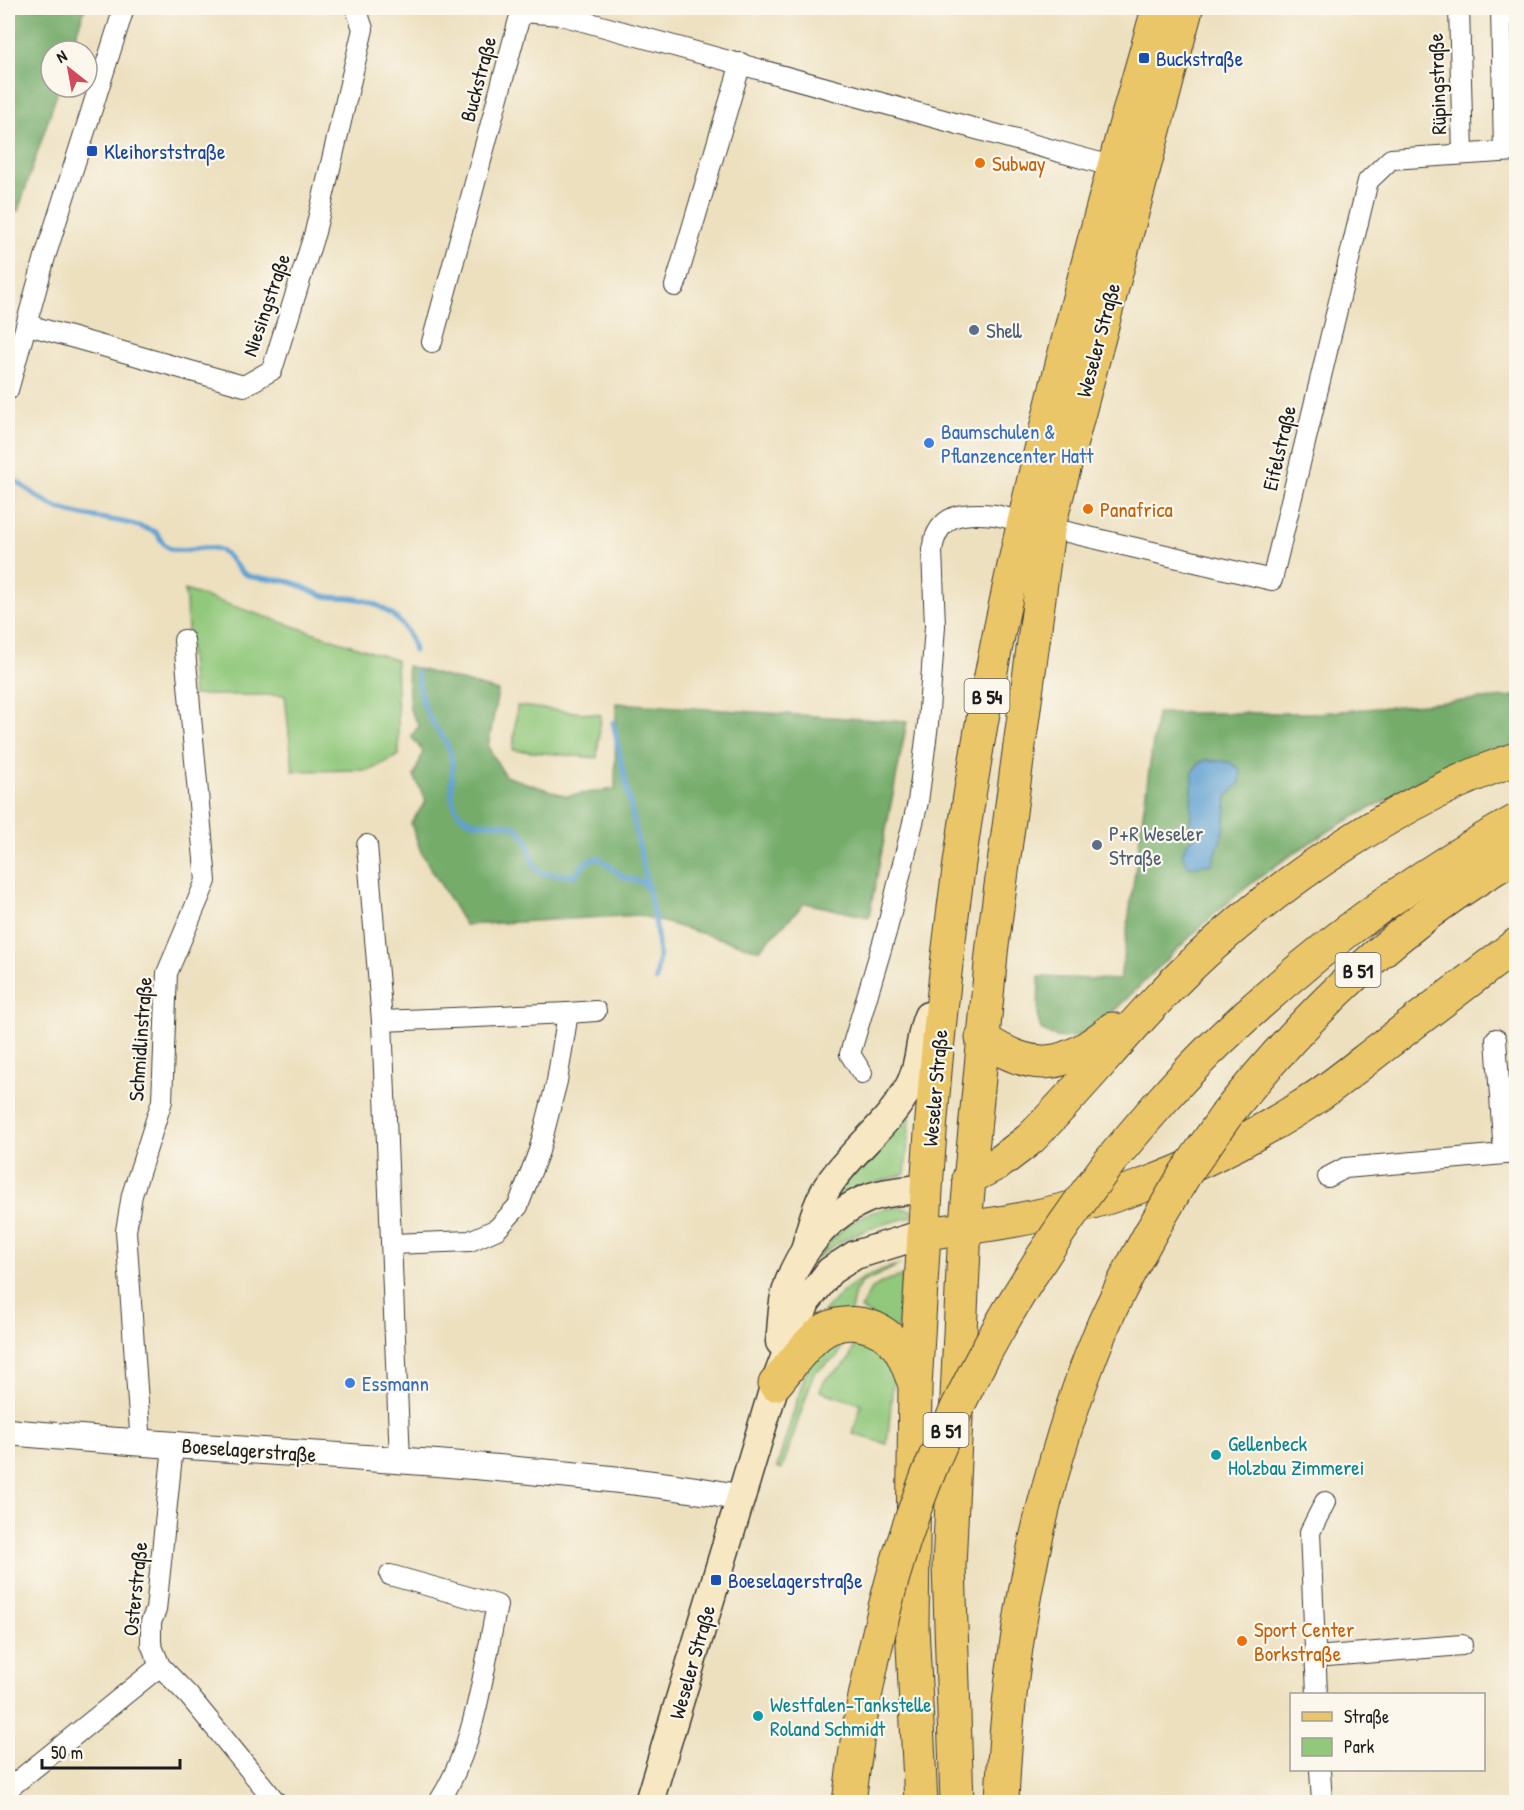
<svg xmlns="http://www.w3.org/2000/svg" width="1524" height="1810" viewBox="0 0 1524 1810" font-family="'Patrick Hand',sans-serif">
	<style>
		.green { fill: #91c87b; stroke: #56724c; stroke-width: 1.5 }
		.forest { fill: #74ac6b; stroke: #486444; stroke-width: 1.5 }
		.water { fill: #5ea0d2; stroke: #3d5e77; stroke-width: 1.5 }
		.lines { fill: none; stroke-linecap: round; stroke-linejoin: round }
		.stream { stroke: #5ea0d2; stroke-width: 5 }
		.minor-casing { stroke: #3b3934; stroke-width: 22 }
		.tertiary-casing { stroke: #3b3934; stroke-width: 28 }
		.secondary-casing { stroke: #3b3934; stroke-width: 31 }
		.primary-casing { stroke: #3b3934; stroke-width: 34 }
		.trunk-casing { stroke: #3b3934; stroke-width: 35 }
		.minor { stroke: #fff; stroke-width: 20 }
		.tertiary { stroke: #fff; stroke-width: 26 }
		.secondary { stroke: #f7e8c3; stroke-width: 28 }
		.primary { stroke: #ebc669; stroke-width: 32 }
		.trunk { stroke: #ebc669; stroke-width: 33 }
		.trunk-bridge-casing { stroke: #3b3934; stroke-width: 35; stroke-linecap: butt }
		.trunk-bridge { stroke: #ebc669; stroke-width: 33 }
		.transit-dot { fill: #1a4fb4; stroke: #fbf7ec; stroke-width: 2 }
		.food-dot { fill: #e8710a; stroke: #fbf7ec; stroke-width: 2 }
		.service-dot { fill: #5c6f8a; stroke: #fbf7ec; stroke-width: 2 }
		.shop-dot { fill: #3f7fe0; stroke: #fbf7ec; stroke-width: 2 }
		.culture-dot { fill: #0f9aa8; stroke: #fbf7ec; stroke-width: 2 }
		.labels { text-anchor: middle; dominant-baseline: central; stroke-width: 4.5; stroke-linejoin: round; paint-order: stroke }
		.shield { fill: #fbf7ec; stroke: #5f5e5a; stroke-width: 1.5 }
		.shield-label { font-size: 20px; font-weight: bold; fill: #1c1c1c }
		.transit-label { font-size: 21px; fill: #164399; stroke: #fbf7ec; text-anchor: start }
		.street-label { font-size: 21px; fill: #1c1c1c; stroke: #fbf7ec }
		.food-label { font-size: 21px; fill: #c56008; stroke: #fbf7ec; text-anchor: start }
		.service-label { font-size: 21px; fill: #4e5e75; stroke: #fbf7ec; text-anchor: start }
		.shop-label { font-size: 21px; fill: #366cbe; stroke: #fbf7ec; text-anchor: start }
		.culture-label { font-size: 21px; fill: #0d838f; stroke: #fbf7ec; text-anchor: start }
	</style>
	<rect width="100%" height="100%" fill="#fbf7ec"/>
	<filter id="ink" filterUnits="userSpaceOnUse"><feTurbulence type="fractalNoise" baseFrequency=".0167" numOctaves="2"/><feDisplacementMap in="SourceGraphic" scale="12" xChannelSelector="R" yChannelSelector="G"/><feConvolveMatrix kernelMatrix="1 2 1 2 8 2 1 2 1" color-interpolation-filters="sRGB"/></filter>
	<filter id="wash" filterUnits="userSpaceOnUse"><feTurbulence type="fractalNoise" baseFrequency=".008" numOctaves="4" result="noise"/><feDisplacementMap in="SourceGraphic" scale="24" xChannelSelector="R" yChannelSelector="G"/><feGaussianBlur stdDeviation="1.35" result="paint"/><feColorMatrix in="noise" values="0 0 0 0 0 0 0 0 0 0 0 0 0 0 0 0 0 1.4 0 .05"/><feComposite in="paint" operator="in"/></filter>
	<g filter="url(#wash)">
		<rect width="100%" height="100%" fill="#ede0bf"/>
		<!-- green -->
		<g class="green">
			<polygon points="185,590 396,660 399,755 370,770 293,771 285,695 193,695"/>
			<polygon points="517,706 601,715 597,758 513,750"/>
			<polygon points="912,1100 905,1174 872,1184 839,1200 829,1201"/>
			<path d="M896,1207L912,1210V1217C877,1225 844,1235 816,1259C839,1230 857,1211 896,1207Z"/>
			<path d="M901,1264L861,1283L855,1292L850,1315L823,1313C845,1285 867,1273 901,1264Z"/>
			<path d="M902,1276L898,1333L861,1309C869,1287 879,1281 902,1276Z"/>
			<polygon points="847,1334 838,1356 814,1373 782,1469 777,1467 807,1368 814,1353"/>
			<path d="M857,1335L882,1347L894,1374L887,1444L853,1434L861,1404L820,1391C828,1370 833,1377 846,1363C853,1355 854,1345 857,1335Z"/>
		</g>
		<!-- forest -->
		<g class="forest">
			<polygon points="8,8 85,8 70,51 51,51 51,87 59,87 18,211 8,208"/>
			<polygon points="407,666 498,691 488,747 505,776 566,796 615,789 616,703 907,722 869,917 805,903 759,950 639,915 465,925 421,852 411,823 426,801 414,776 423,752 411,736 419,726 410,710"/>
			<path d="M1516,696V745C1418,783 1336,818 1251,884C1194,928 1147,982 1094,1029C1076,1037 1057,1044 1041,1029L1038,1019L1039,977L1120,980L1157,713H1319Z"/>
		</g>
		<!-- water -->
		<polygon class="water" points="1206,760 1229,762 1241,770 1240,783 1227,797 1224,831 1212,864 1189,867 1182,856 1186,844 1194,837 1190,827 1193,771 1199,763"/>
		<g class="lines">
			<!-- stream -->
			<g class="stream">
				<path d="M8,475C26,488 46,505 67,511C97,520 128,519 157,533C170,562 191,546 213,548C230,550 234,571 249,576C262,580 277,578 290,582C302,585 313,593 325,596C333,598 343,597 352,598C381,601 409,622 414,651"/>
				<path d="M417,672C419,689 422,705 431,720C439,734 450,743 452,760C454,777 447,799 459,813C475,832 502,816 519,830C533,841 527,859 540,873L575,876L587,861L599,858L623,877L642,882L647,888"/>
				<polyline points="613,722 656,926 659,955 656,980"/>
			</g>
		</g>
	</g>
	<g filter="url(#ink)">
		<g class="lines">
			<defs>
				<g id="minor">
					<polyline points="1459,8 1463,154"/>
					<polyline points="1501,8 1504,151"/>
					<polyline points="675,286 741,63"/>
					<polyline points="28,325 244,386 272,370 315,232 338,134 363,29 356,8"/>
					<polyline points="432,342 521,12 561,15 1122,169"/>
					<polyline points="8,390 45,257 124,8"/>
					<polyline points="367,845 382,1021 400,1460"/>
					<polyline points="568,1013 596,1011"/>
					<polyline points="382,1021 568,1013 557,1081 539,1151 518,1206 497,1229 470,1241 392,1244"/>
					<polyline points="1496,1039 1504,1154"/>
					<path d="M862,1073L850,1054L887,929L918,802L928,724L935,626L932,550C938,513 963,512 995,515L1272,580L1368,181L1391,159L1516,151"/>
					<polyline points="1328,1177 1345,1168 1516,1153"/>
					<polyline points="141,1445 126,1231 132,1195 162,1101 167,973 206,881 184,640"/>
					<polyline points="173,1446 156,1610 151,1622 151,1644 160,1666 189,1696 276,1802"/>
					<path d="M390,1575L497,1605C483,1672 476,1744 439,1802"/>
					<polyline points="1315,1657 1462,1645"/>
					<polyline points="1317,1694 1310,1532 1325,1502"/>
					<polyline points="1320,1770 1322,1802"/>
					<polyline points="8,1789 160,1666"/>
				</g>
				<path id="tertiary" d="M8,1432C171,1447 334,1454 498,1468C579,1476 661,1482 741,1498"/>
				<g id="secondary">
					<path d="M805,1251C810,1230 816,1205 828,1186C852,1149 891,1124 911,1083C922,1060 919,1036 928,1016"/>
					<path d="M780,1342C782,1327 782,1310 785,1296C796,1252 829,1213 871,1197C888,1191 908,1191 926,1188"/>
					<polyline points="649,1802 775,1384 806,1302 830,1271 855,1255 924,1234"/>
				</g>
				<path id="primary" d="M1158,8C1103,199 1052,391 1009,586C963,795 935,1020 924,1234L965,1228L992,949L1049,527L1187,8"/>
				<g id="trunk">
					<path d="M982,1038C1033,1074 1066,1068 1112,1029"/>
					<path d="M1227,1114C1309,1011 1401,921 1516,856"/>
					<path d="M1107,1165C1143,1122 1179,1079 1220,1040C1309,955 1409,880 1516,821"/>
					<path d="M969,1178L1000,1162L1030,1139C1088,1081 1138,1015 1198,959C1283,879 1406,796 1516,759"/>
					<path d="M775,1384C789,1368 802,1348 818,1335C843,1314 883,1323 900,1350C906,1360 910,1373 915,1384"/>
					<polyline points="849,1802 859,1727"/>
					<polyline points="921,1802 912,1626 915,1386 924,1234"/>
					<path d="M957,1802L949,1566L965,1228C1089,1213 1196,1173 1301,1107C1330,1089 1356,1067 1382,1047C1427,1013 1472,979 1516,945"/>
					<path d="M1002,1802C1008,1644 1040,1480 1100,1333C1114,1298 1133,1265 1151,1232"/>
				</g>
			</defs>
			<!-- minor casing -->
			<use href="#minor" class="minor-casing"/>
			<!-- tertiary casing -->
			<use href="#tertiary" class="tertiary-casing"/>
			<!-- secondary casing -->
			<use href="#secondary" class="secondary-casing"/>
			<!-- primary casing -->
			<use href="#primary" class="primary-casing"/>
			<!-- trunk casing -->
			<use href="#trunk" class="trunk-casing"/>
			<!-- minor -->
			<use href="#minor" class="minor"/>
			<!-- tertiary -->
			<use href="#tertiary" class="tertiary"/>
			<!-- secondary -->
			<use href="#secondary" class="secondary"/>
			<!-- primary -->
			<use href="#primary" class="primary"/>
			<!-- trunk -->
			<use href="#trunk" class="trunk"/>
			<defs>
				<g id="trunk-bridge">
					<polyline points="1151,1232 1185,1174 1227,1114"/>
					<path d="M859,1727C869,1676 879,1626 893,1577C936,1425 1013,1290 1107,1165"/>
				</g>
			</defs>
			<!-- trunk-bridge casing -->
			<use href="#trunk-bridge" class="trunk-bridge-casing"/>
			<!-- trunk-bridge -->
			<use href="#trunk-bridge" class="trunk-bridge"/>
		</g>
	</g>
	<!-- markers -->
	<g class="transit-dot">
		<rect x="1138" y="52" width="12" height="12" rx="3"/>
		<rect x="86" y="145" width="12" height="12" rx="3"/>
		<rect x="710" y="1574" width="12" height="12" rx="3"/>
	</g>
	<g class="food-dot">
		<circle cx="980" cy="163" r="6"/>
		<circle cx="1088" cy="509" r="6"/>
		<circle cx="1242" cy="1641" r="6"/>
	</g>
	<g class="service-dot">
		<circle cx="974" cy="330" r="6"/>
		<circle cx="1097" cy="845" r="6"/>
	</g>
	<g class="shop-dot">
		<circle cx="929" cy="443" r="6"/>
		<circle cx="350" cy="1383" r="6"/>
	</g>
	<g class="culture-dot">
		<circle cx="1216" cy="1455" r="6"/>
		<circle cx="758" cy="1716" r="6"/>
	</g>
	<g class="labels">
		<!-- shield labels -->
		<g class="shield">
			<rect x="964.5" y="679" width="45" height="34" rx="4.5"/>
			<rect x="1335.5" y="953" width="45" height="34" rx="4.5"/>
			<rect x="923.5" y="1413" width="45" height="34" rx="4.5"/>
		</g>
		<g class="shield-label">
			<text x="987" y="696">B 54</text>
			<text x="1358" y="970">B 51</text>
			<text x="946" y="1430">B 51</text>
		</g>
		<!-- transit labels -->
		<g class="transit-label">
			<text x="1156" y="58">Buckstraße</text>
			<text x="104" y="151">Kleihorststraße</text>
			<text x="728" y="1580">Boeselagerstraße</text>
		</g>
		<!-- street labels -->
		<g class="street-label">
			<text transform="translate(478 79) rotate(-75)">Buckstraße</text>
			<text transform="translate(1437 84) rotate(-92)">Rüpingstraße</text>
			<text transform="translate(266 305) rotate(-71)">Niesingstraße</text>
			<text transform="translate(1098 340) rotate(-75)">Weseler Straße</text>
			<text transform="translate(1279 448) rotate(-77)">Eifelstraße</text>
			<text transform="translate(140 1039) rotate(-86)">Schmidlinstraße</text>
			<text transform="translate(935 1088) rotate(-85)">Weseler Straße</text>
			<text transform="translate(249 1450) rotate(4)">Boeselagerstraße</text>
			<text transform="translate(135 1589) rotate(-84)">Osterstraße</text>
			<text transform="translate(692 1662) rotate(-74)">Weseler Straße</text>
		</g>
		<!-- food labels -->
		<g class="food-label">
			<text x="992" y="163">Subway</text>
			<text x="1100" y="509">Panafrica</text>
			<text x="1254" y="1629">Sport Center<tspan x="1254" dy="24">Borkstraße</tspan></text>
		</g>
		<!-- service labels -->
		<g class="service-label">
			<text x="986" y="330">Shell</text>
			<text x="1109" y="833">P+R Weseler<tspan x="1109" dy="24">Straße</tspan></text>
		</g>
		<!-- shop labels -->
		<g class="shop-label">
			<text x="941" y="431">Baumschulen &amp;<tspan x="941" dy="24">Pflanzencenter Hatt</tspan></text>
			<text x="362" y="1383">Essmann</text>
		</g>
		<!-- culture labels -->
		<g class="culture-label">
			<text x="1228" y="1443">Gellenbeck<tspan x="1228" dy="24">Holzbau Zimmerei</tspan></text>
			<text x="770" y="1704">Westfalen-Tankstelle<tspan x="770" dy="24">Roland Schmidt</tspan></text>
		</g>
	</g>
	<!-- margin -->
	<rect width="1524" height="1810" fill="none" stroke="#fbf7ec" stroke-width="30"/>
	<!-- legend -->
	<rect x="1290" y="1693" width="195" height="78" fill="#fbf7ec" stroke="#a29f99" stroke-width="1.5"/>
	<rect x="1302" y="1712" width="30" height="9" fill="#ebc669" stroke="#a29f99" stroke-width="1.5"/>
	<text x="1344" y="1723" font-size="18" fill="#1c1c1c">Straße</text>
	<rect x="1302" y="1738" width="30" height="18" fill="#91c87b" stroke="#a29f99" stroke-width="1.5"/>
	<text x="1344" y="1753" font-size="18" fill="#1c1c1c">Park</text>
	<!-- north arrow -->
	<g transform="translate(69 69) rotate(329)"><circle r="28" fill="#fbf7ec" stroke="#a29f99" stroke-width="1.5"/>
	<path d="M0-4.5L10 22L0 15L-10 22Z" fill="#d1495b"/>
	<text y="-9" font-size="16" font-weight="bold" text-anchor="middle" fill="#1c1c1c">N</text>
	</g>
	<!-- scale -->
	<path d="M42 1759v9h138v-9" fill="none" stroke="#1c1c1c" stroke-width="3"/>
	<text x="51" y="1759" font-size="18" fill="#1c1c1c" stroke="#fbf7ec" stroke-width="4.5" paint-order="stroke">50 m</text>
</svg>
